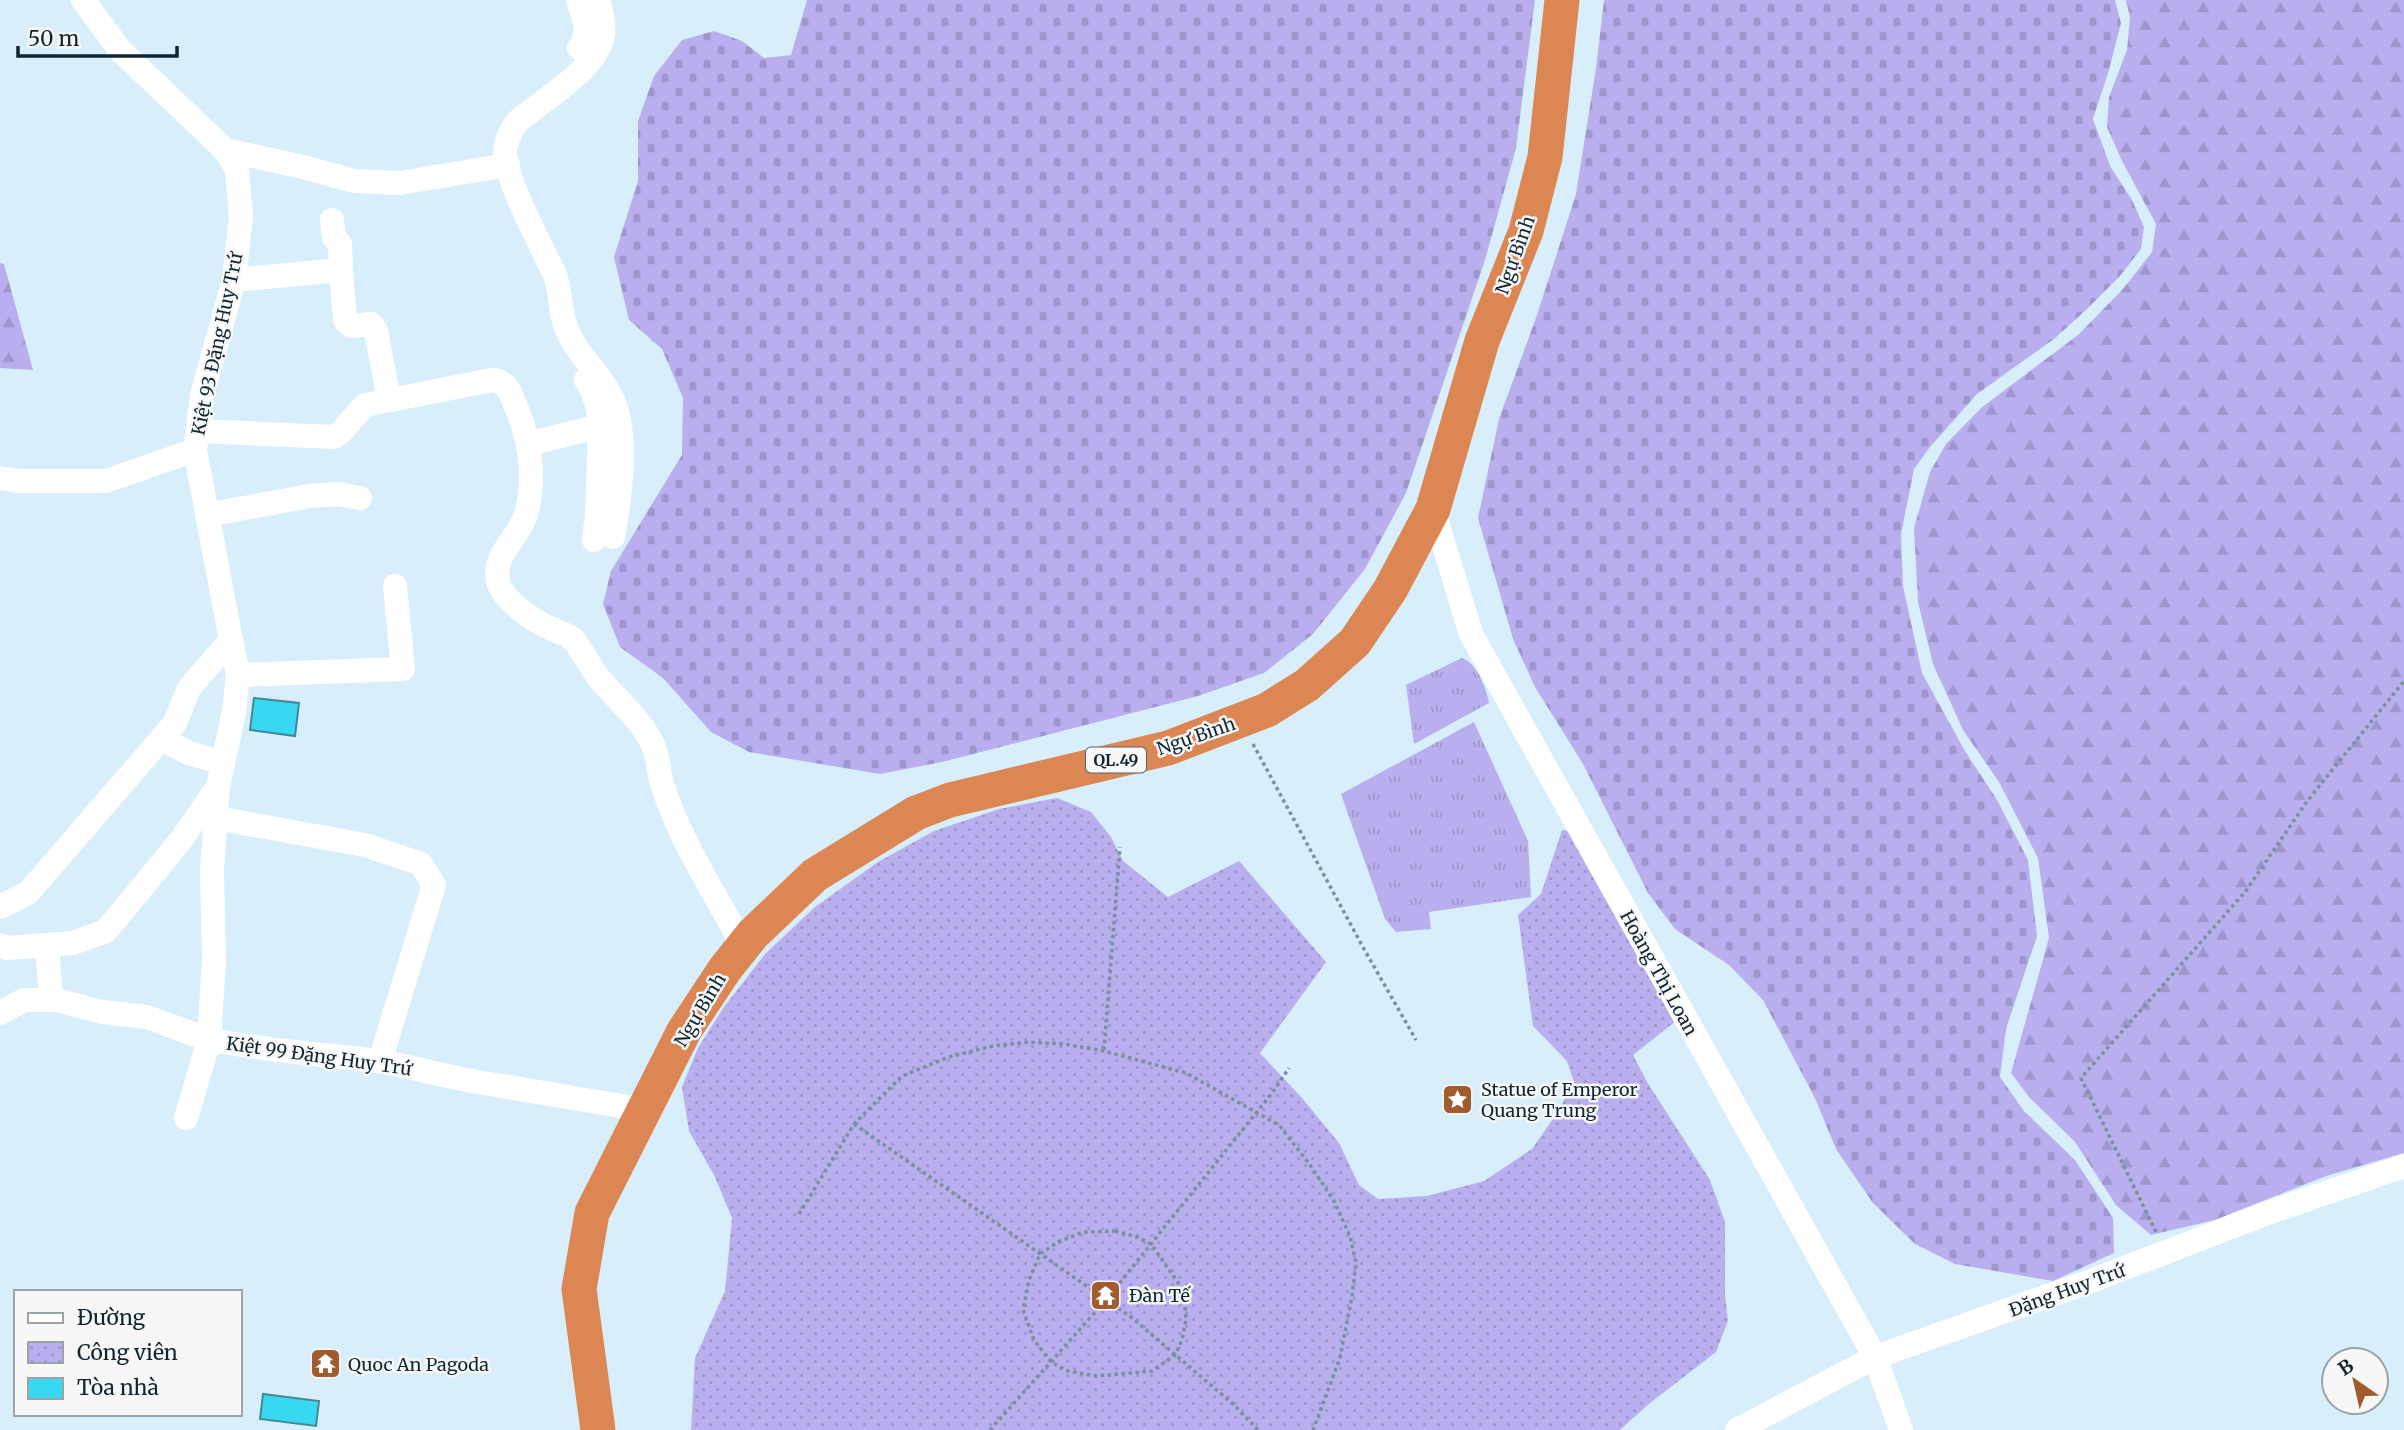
<svg xmlns="http://www.w3.org/2000/svg" width="2404" height="1430" viewBox="0 0 2404 1430" font-family="Merriweather,serif">
	<style>
		.grass { fill: url(#grass-tufts) }
		.forest { fill: url(#forest-firs) }
		.cemetery { fill: url(#cemetery-stones) }
		.park { fill: url(#park-dots) }
		.building { fill: #39d8f2; stroke: #428794; stroke-width: 2 }
		.lines { fill: none; stroke-linecap: round; stroke-linejoin: round }
		.path { stroke: #7a919d; stroke-width: 3.5; stroke-dasharray: 3.5 3.5; stroke-linecap: butt }
		.minor { stroke: #fff; stroke-width: 24 }
		.highway { stroke: #dc8753; stroke-width: 35 }
		.labels { text-anchor: middle; dominant-baseline: central; stroke-width: 5; stroke-linejoin: round; paint-order: stroke }
		.shield { fill: #f7f7f7; stroke: #55656d; stroke-width: 2 }
		.shield-label { font-size: 16px; font-weight: bold; fill: #0f2632 }
		.street-label { font-size: 18px; fill: #0f2632; stroke: #f7f7f7 }
		.poi-label { font-size: 18px; fill: #0f2632; stroke: #f7f7f7; text-anchor: start }
	</style>
	<defs>
		<pattern id="grass-tufts" width="24" height="20" patternUnits="userSpaceOnUse" patternTransform="scale(1.75)"><rect width="24" height="20" fill="#b9afee"/><path d="M3 7l-1-3M5 7V3M7 7l1-3M15 17l-1-3M17 17v-4M19 17l1-3" fill="none" stroke="#9e96cd"/></pattern>
		<pattern id="forest-firs" width="22" height="20" patternUnits="userSpaceOnUse" patternTransform="scale(1.75)"><rect width="22" height="20" fill="#b9afee"/><path d="M5 1l3.5 6h-7zM16 11l3.5 6h-7z" fill="#9e96cd"/></pattern>
		<pattern id="cemetery-stones" width="16" height="16" patternUnits="userSpaceOnUse" patternTransform="scale(1.75)"><rect width="16" height="16" fill="#b9afee"/><path d="M2 7V4a2 2 0 0 1 4 0v3zM10 15v-3a2 2 0 0 1 4 0v3z" fill="#9e96cd"/></pattern>
		<pattern id="park-dots" width="8" height="8" patternUnits="userSpaceOnUse" patternTransform="scale(1.75)"><rect width="8" height="8" fill="#b9afee"/><path d="M2 2h.1M6 6h.1" fill="none" stroke="#9e96cd" stroke-width="1.8" stroke-linecap="round"/></pattern>
	</defs>
	<rect width="100%" height="100%" fill="#d8eefa"/>
	<!-- grass -->
	<g class="grass">
		<path d="M1462,658C1477,663 1486,688 1489,703L1414,744L1406,685Z"/>
		<polygon points="1474,722 1528,841 1531,897 1429,912 1431,929 1396,932 1385,919 1341,794"/>
	</g>
	<!-- forest -->
	<g class="forest">
		<polygon points="2126,0 2404,0 2404,1153 2326,1176 2215,1220 2151,1235 2116,1205 2075,1142 2029,1097 2011,1073 2049,938 2038,858 1999,782 1963,730 1933,664 1918,602 1914,528 1930,472 1946,444 1981,408 2078,335 2123,289 2152,252 2156,224 2122,161 2107,127 2109,97 2127,50 2130,17"/>
		<polygon points="0,263 4,264 33,370 0,368"/>
	</g>
	<!-- cemetery -->
	<g class="cemetery">
		<polygon points="807,0 1535,0 1516,148 1485,260 1406,493 1365,569 1313,634 1264,673 1198,696 942,762 880,774 749,752 711,732 663,678 620,647 603,604 611,571 682,455 683,398 662,349 629,320 614,257 638,181 638,121 654,76 682,40 714,31 742,41 764,58 791,55"/>
		<polygon points="1604,0 2115,0 2121,23 2109,70 2093,119 2110,166 2132,200 2144,227 2141,249 2120,276 2086,310 2054,339 1977,394 1930,447 1914,469 1901,534 1903,586 1922,673 1965,751 1997,800 2028,860 2037,936 2006,1029 2000,1077 2024,1111 2075,1160 2113,1218 2114,1253 2053,1281 1955,1264 1915,1244 1873,1203 1836,1149 1815,1098 1763,1000 1729,965 1675,929 1648,893 1583,764 1535,687 1513,639 1478,518 1499,419 1537,315 1576,194 1596,68"/>
	</g>
	<!-- park -->
	<polygon class="park" points="1057,798 1091,812 1111,837 1123,861 1168,897 1239,861 1326,962 1260,1053 1302,1098 1339,1143 1359,1185 1378,1199 1427,1196 1484,1181 1532,1149 1557,1113 1574,1082 1567,1061 1533,1026 1518,915 1541,894 1562,830 1571,831 1676,1021 1633,1055 1647,1082 1710,1180 1725,1222 1725,1295 1728,1321 1716,1352 1650,1403 1620,1430 691,1430 695,1358 725,1291 732,1218 714,1175 689,1131 682,1087 698,1048 724,1007 766,953 815,907 878,862 934,831 999,809"/>
	<!-- building -->
	<g class="building">
		<polygon points="254,698 299,703 295,736 250,730"/>
		<polygon points="263,1394 319,1401 316,1426 260,1419"/>
	</g>
	<g class="lines">
		<!-- path -->
		<g class="path">
			<polyline points="1253,744 1364,949 1416,1040"/>
			<polyline points="1104,1050 1120,847"/>
			<polyline points="854,1124 1131,1317 1233,1404 1258,1430"/>
			<polyline points="799,1214 854,1124 902,1076 949,1057 993,1046 1029,1042 1064,1044 1104,1051 1186,1073 1279,1125 1310,1165 1334,1201 1350,1236 1356,1263 1352,1296 1340,1358 1313,1430"/>
			<polygon points="1115,1231 1137,1237 1151,1244 1184,1291 1186,1320 1182,1340 1175,1355 1152,1371 1096,1376 1068,1371 1051,1362 1034,1340 1023,1310 1029,1280 1040,1254 1058,1242 1084,1232"/>
			<polyline points="2156,1232 2081,1078 2245,892 2308,800 2404,681"/>
			<polyline points="990,1430 1106,1300 1272,1093 1289,1068"/>
		</g>
		<!-- minor -->
		<g class="minor">
			<path d="M578,0C584,16 591,34 579,48"/>
			<path d="M598,0C601,10 604,23 603,33C600,69 541,100 516,123C510,132 505,142 505,153C506,181 542,247 555,275C562,293 559,315 568,332C578,355 598,372 610,394C630,430 620,498 613,537"/>
			<polyline points="225,150 303,167 354,181 400,183 508,165"/>
			<polyline points="332,220 334,237 340,244 341,270"/>
			<polyline points="234,280 341,270 345,320 351,326 371,324 376,331 389,400"/>
			<path d="M198,431L334,437L341,432L365,405L492,380C509,382 511,395 517,409C530,440 536,481 526,514C520,537 492,554 498,581C502,600 535,622 552,629C563,634 572,635 578,646C585,656 591,667 598,677C616,699 639,717 652,743C659,756 658,770 662,784C665,793 668,801 671,809C690,856 719,901 743,946"/>
			<path d="M528,444L600,426C599,409 596,394 586,380"/>
			<polyline points="0,478 20,481 106,481 195,450"/>
			<polyline points="1433,509 1471,634 1875,1357 1901,1430"/>
			<polyline points="207,515 309,496 339,494 360,498"/>
			<polyline points="594,540 597,514 600,426 615,421"/>
			<polyline points="238,675 403,669 395,586"/>
			<polyline points="161,739 189,753 223,763"/>
			<polyline points="216,818 365,845 421,864 434,885 380,1061"/>
			<polyline points="0,907 28,893 161,739 175,723 189,688 231,640 195,450 202,395 234,280 241,217 237,169 225,150 120,50 83,0"/>
			<polyline points="0,945 7,948 73,943 106,931 181,840 217,788"/>
			<polyline points="47,945 51,1000"/>
			<polyline points="0,1013 24,1000 57,1000 102,1012 147,1017 209,1040 276,1050 380,1061 466,1080 645,1110"/>
			<polyline points="186,1118 209,1040 214,961 212,869 216,818 218,787 234,712 238,675 231,640"/>
			<polyline points="1737,1430 1875,1357 2091,1281 2270,1212 2404,1166"/>
		</g>
		<!-- highway -->
		<polyline class="highway" points="598,1430 579,1289 592,1213 684,1031 725,969 753,934 815,875 916,813 950,800 1168,748 1267,710 1307,685 1355,642 1390,590 1433,509 1482,341 1526,231 1545,157 1562,0"/>
	</g>
	<!-- icons -->
	<defs>
		<symbol id="sight-square" viewBox="-11 -11 22 22"><rect x="-9" y="-9" width="18" height="18" rx="4" fill="#a05b2f" stroke="#f7f7f7"/><path d="M0-6L1.8-2.2L6-1.7L2.9 1.2L3.7 5.4L0 3.3L-3.7 5.4L-2.9 1.2L-6-1.7L-1.8-2.2Z" fill="#fff"/></symbol>
		<symbol id="temple-square" viewBox="-11 -11 22 22"><rect x="-9" y="-9" width="18" height="18" rx="4" fill="#a05b2f" stroke="#f7f7f7"/><path d="M0-6L5-2H3V0L6.5 2.5H4V6H1.5V3h-3V6H-4V2.5H-6.5L-3 0V-2H-5Z" fill="#fff"/></symbol>
	</defs>
	<g fill-rule="evenodd">
		<use href="#sight-square" x="1440" y="1082" width="35" height="35"/>
		<use href="#temple-square" x="1088" y="1278" width="35" height="35"/>
		<use href="#temple-square" x="308" y="1346" width="35" height="35"/>
	</g>
	<g class="labels">
		<!-- shield labels -->
		<rect class="shield" x="1086" y="747.5" width="60" height="25" rx="5"/>
		<g class="shield-label">
			<text x="1116" y="760">QL.49</text>
		</g>
		<!-- street labels -->
		<g class="street-label">
			<text transform="translate(1515 255) rotate(-70)">Ngự Bình</text>
			<text transform="translate(217 344) rotate(-78)">Kiệt 93 Đặng Huy Trứ</text>
			<text transform="translate(1196 736) rotate(-19)">Ngự Bình</text>
			<text transform="translate(1659 973) rotate(61)">Hoàng Thị Loan</text>
			<text transform="translate(700 1010) rotate(-59)">Ngự Bình</text>
			<text transform="translate(319 1056) rotate(8)">Kiệt 99 Đặng Huy Trứ</text>
			<text transform="translate(2067 1290) rotate(-20)">Đặng Huy Trứ</text>
		</g>
		<!-- poi labels -->
		<g class="poi-label">
			<text x="1481" y="1089">Statue of Emperor<tspan x="1481" dy="21">Quang Trung</tspan></text>
			<text x="1129" y="1295">Đàn Tế</text>
			<text x="348" y="1364">Quoc An Pagoda</text>
		</g>
	</g>
	<!-- legend -->
	<rect x="14" y="1290" width="228" height="126" fill="#f7f7f7" stroke="#9aa3a8" stroke-width="2"/>
	<rect x="28" y="1313" width="35" height="10" fill="#ffffff" stroke="#9aa3a8" stroke-width="2"/>
	<text x="77" y="1325" font-size="21" fill="#0f2632">Đường</text>
	<rect x="28" y="1342" width="35" height="21" fill="url(#park-dots)" stroke="#9aa3a8" stroke-width="2"/>
	<text x="77" y="1360" font-size="21" fill="#0f2632">Công viên</text>
	<rect x="28" y="1378" width="35" height="21" fill="#39d8f2" stroke="#9aa3a8" stroke-width="2"/>
	<text x="77" y="1395" font-size="21" fill="#0f2632">Tòa nhà</text>
	<!-- north arrow -->
	<g transform="translate(2355 1381) rotate(326)"><circle r="33" fill="#f7f7f7" stroke="#9aa3a8" stroke-width="2"/>
	<path d="M0-5L12 26L0 18L-12 26Z" fill="#a05b2f"/>
	<text y="-10" font-size="19" font-weight="bold" text-anchor="middle" fill="#0f2632">B</text>
	</g>
	<!-- scale -->
	<path d="M18 46v10h159v-10" fill="none" stroke="#0f2632" stroke-width="3.5"/>
	<text x="28" y="46" font-size="21" fill="#0f2632" stroke="#f7f7f7" stroke-width="5" paint-order="stroke">50 m</text>
</svg>
